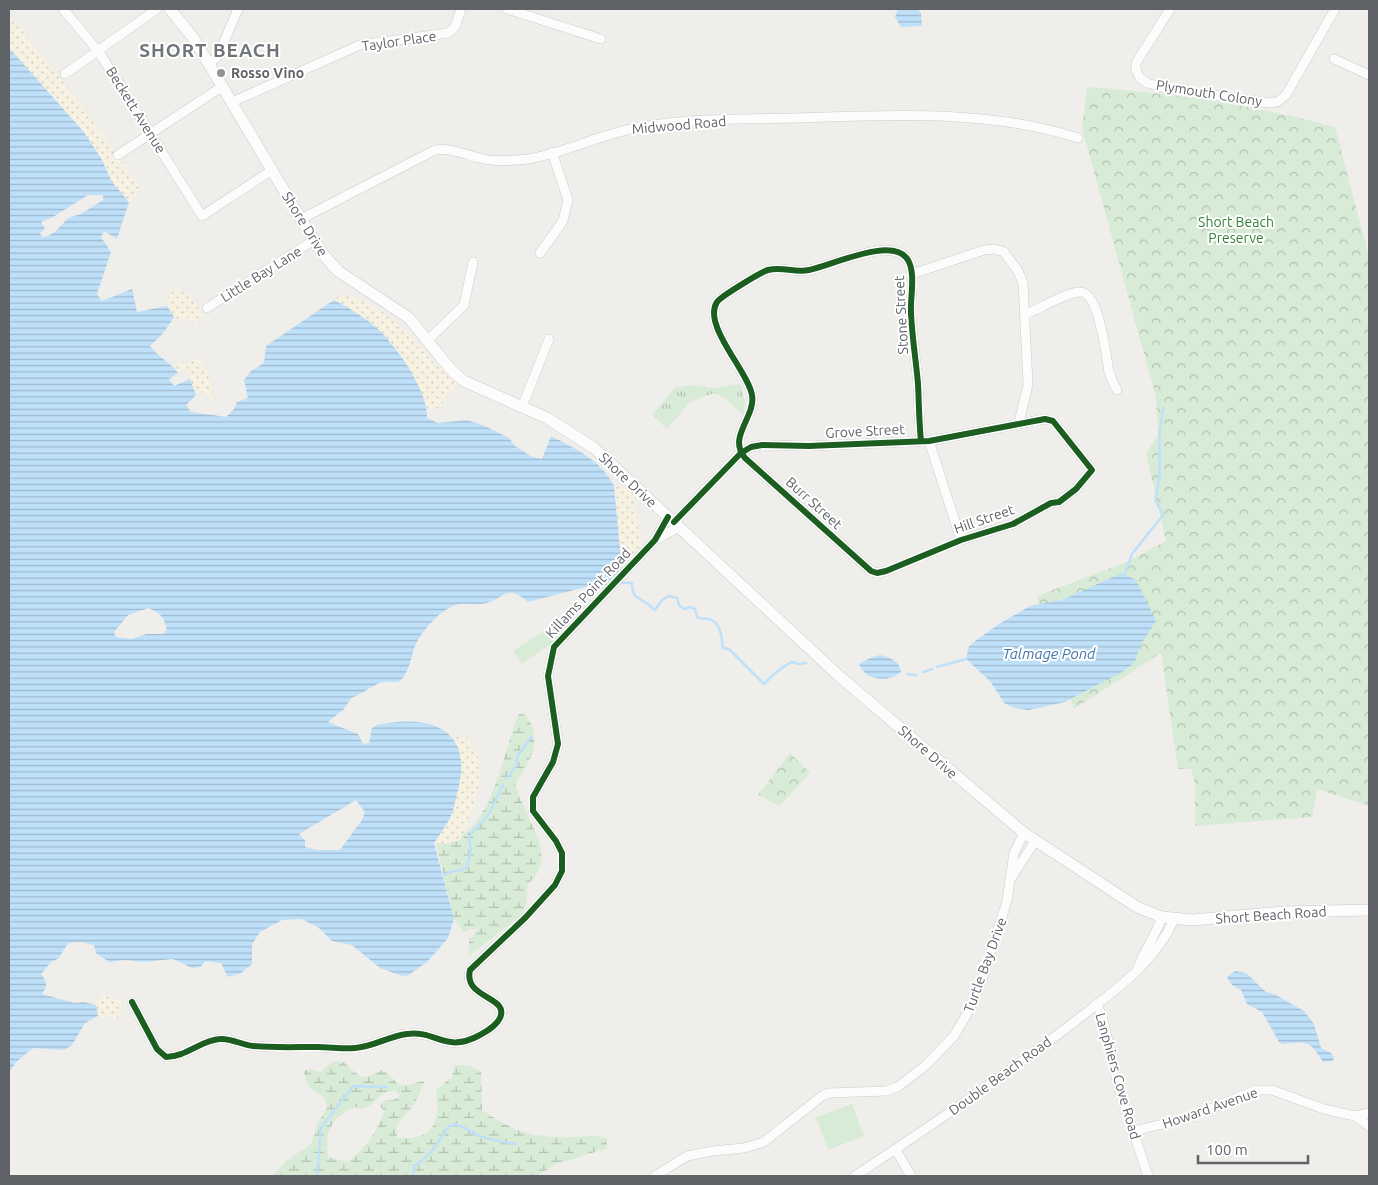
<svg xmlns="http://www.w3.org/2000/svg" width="1378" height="1185" viewBox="0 0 1378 1185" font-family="Ubuntu,sans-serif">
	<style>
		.grass { fill: url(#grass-tufts) }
		.wetland { fill: url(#wetland-marsh); fill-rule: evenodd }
		.sand { fill: url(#sand-dots) }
		.park { fill: url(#park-crowns) }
		.pitch { fill: #d8ebd6 }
		.water { fill: url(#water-rules); fill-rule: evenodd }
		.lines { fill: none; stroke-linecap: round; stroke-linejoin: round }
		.stream { stroke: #bfe0f9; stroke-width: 2.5 }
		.street-casing { stroke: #cbcccc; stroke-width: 10 }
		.secondary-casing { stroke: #cacacb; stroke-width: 12 }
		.street { stroke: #fdfcfc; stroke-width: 9 }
		.secondary { stroke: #fdfcfc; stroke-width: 11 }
		.cycleway-casing { stroke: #fff; stroke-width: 9 }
		.cycleway { stroke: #1b5e20; stroke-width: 6 }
		.poi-dot { fill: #919496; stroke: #fff; stroke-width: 2 }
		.labels { text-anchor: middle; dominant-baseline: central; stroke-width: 4; stroke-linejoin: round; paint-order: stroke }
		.street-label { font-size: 14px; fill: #5f6368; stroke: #fff }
		.poi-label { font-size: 14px; font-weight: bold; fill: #5f6368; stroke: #fff; text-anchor: start }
		.park-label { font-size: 14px; fill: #348238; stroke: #fff }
		.water-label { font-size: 15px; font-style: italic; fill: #4174aa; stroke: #fff }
		.district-label { font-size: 19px; font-weight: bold; letter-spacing: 1px; fill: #70757a; stroke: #fff }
	</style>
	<defs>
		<pattern id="grass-tufts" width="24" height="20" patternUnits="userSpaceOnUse" patternTransform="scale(1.25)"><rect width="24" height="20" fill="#d8ebd6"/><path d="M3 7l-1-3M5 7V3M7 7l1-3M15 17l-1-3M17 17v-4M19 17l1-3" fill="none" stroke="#b2c2b1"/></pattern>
		<pattern id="wetland-marsh" width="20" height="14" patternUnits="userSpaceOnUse" patternTransform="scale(1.25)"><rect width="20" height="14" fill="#d8ebd6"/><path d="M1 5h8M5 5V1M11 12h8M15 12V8" fill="none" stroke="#b2c2b1"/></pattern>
		<pattern id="sand-dots" width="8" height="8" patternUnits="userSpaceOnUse" patternTransform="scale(1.25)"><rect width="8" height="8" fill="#f6f1e1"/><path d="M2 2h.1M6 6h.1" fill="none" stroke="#d5d1c4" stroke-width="1.8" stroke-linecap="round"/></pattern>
		<pattern id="park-crowns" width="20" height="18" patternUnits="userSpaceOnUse" patternTransform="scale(1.25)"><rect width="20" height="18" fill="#d8ebd6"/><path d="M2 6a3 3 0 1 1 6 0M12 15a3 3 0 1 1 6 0" fill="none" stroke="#b2c2b1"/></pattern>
		<pattern id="water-rules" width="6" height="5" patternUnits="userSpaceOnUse" patternTransform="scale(1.25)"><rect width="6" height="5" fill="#bfe0f9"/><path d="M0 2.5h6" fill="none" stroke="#9eb9cd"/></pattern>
	</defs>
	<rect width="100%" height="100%" fill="#efeeea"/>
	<!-- grass -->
	<polygon class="grass" points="740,384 745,402 743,415 724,397 714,393 690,402 667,429 652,415 676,387 691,385 713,388"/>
	<!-- wetland -->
	<g class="wetland">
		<path d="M525,713C544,741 531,759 515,784C519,794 522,804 527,813C538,838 553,862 528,884L526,905L519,917L469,956V939L479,929H471L464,932L454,919L436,843C492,845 501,752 519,714Z"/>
		<path d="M341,1061C349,1064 356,1077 365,1077C371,1076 377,1071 384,1070C405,1091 396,1086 425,1081L415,1103L396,1126L397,1138C433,1141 441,1123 436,1090L452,1077L454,1065L471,1066L481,1072L482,1110C513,1131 530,1138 568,1137C582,1137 593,1134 606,1138L607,1148L554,1165L537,1176H273L285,1162L311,1144L317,1124L327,1108L325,1098C313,1089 306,1088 304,1071L310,1069L320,1072L332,1062ZM394,1090L400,1095L393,1100H385L380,1106L384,1111C376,1135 367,1145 348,1162L328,1157C324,1134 331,1116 355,1107C369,1111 373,1102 382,1094C384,1092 391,1092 394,1090Z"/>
	</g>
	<!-- sand -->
	<g class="sand">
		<polygon points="9,15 73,94 140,187 135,197 129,202 112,182 101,158 83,131 9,48"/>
		<polygon points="170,289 189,293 203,316 192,323 188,317 182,320 174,317 166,299 170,296"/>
		<path d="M341,294C383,303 411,334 437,367L440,365L457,383L437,411L431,407L428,411L412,375L382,333L334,300Z"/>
		<path d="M195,357C207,365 216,385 211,399L201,391L196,395L186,369L178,373L173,366L192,361Z"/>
		<polygon points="614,486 629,489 633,493 642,550 622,570"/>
		<path d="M455,737H467C492,761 474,814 460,840L446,844L435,843L450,819L461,764Z"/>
		<polygon points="102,994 122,1000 120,1018 98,1016 98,1010 92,1003 99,1000"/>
	</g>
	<!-- park -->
	<g class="park">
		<path d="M1087,87C1171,93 1254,105 1335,127L1369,257V806L1317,789L1312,817L1195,826V783L1191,769H1178L1161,653L1074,709L1037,596L1127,562L1166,541L1146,453L1158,435L1156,397L1082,128Z"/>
		<polygon points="790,753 810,773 779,806 758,795"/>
	</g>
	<!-- pitch -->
	<g class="pitch">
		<polygon points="545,630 553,642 522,664 513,651"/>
		<polygon points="852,1104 864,1136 828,1150 816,1117"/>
	</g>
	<!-- water -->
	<g class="water">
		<polygon points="898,9 917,9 921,13 922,26 901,27 895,17"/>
		<path d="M9,48L83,131L101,158L112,182L129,202L117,239L104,231L101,237L111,252L97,294L102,301L132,289L137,312L167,306L174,317L164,332L150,346C158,357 170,362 178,373L169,379L174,386L190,379L196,395L186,405L191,412L226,417L234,409L237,402L248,398L244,380L251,371L264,363L266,346L334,300C351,309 368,319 382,333C400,352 428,392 427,418L438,423L467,420L485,426L509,438L515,446L532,457L542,459L551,436C576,449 601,460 614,486L622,570L601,590L593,585L528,602C506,584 506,597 487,603C476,606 462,601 452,606C437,614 419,633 414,649C410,661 409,672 400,681C394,683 390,681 384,682C373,684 363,694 351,698L344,709L328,722L358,734L363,744L369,743L372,728L377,725C428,714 474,727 458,790C455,800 454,812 449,820C445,828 439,835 434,843L454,919L448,938L428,961L409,975L402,976L380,968L352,945L332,941L318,927L301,919L282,920L260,932L252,944V964L241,973L228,977L221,963L206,961L200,967L192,968L173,959L144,962L125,960L109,962L96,953L94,945L82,942L68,943L59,958L51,962L41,974C47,982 48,985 42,994L74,1003L84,1002L96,1005L98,1016L85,1023L72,1045L64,1050L33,1048L16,1062L9,1073ZM88,195H103V200L81,214L68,218L56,231L48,236L42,237L40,233L45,228L41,222L53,217ZM148,608C160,613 164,616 167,630L163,634H146L132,639L116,637L114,632L128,615ZM356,800L365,812L362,820L340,850H317L305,847V840L299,834Z"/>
		<polygon points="1122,573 1136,580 1156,621 1141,644 1134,663 1122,672 1065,702 1029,710 1015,708 1004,703 990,681 966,659 969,646 974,642 999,624 1030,606 1062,600"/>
		<path d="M880,655C889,657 900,661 901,672C888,683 865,681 859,664L872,657Z"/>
		<path d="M1235,971L1246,973L1266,992L1276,995L1304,1011L1314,1024L1321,1048L1331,1053L1334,1058L1333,1061L1323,1062C1309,1040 1309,1042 1283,1044L1279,1042L1262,1012L1247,1004L1241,990L1232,985L1227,977Z"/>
	</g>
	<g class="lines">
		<!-- stream -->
		<g class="stream">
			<path d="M1125,573L1132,554L1163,515L1155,499C1165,467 1154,441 1164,408"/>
			<path d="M619,583H632C632,596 636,597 645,602C649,604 651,608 655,610L662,600L669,596L677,598L679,605L684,609L690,607L695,609L697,617C702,620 704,618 709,619C722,623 721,637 723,648L729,649L764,684C773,675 781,667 792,662L799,664L806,663"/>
			<polyline points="937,667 966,659"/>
			<polyline points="923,672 932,669"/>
			<polyline points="907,674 916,675"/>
			<polyline points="506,779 516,766 517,757 531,737"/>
			<path d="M444,875C452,869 459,873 467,867L471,849L469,836L489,814L503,785"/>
			<polyline points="317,1176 321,1128 353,1086 387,1087"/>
			<path d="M413,1176L414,1166C431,1156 438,1142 449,1126C462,1122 469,1132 480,1136C491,1140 504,1142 516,1144"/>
		</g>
		<defs>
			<g id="street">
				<polyline points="63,9 99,52 202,216 272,170"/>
				<polyline points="507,9 601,39"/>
				<polyline points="1170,9 1136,63 1136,70 1140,78 1147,83 1165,88 1269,103 1277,102 1286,95 1335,9"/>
				<polyline points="1334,59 1369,75"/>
				<polyline points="209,64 218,56 238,9"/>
				<polyline points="65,74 157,9"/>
				<polyline points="232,102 360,45 448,33 455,27 461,9"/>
				<polyline points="118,155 223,86"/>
				<path d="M301,219L435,150C451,148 464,154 479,158C495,162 512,161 528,159C566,153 602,133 641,127C691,118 745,119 796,118C890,115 987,109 1078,138"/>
				<polyline points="540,253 563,221 568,200 552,152"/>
				<polyline points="912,274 984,250 995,249 1004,252 1018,271 1023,283 1028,385 1019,422"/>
				<polyline points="207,308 314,240"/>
				<path d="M1026,314C1039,309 1067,292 1080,292C1100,292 1106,357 1109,372C1111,378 1114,385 1117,390"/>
				<polyline points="428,340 464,305 473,262"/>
				<polyline points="522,407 549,339"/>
				<polyline points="929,441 961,540"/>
				<path d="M674,522L741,453L751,447L762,445L809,446L929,441L1045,419L1053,421L1092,470L1076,489L1059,502L1051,503L1013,524L961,540L886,571L877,573L871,571L745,458C727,437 756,417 752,395C748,371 702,325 717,302C720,297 761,272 768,270C782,266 794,273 809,270C831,266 893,235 908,260C916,274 910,297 911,313C912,337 916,360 918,384C919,403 919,422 921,441"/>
				<polyline points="655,540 679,527"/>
				<polyline points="1012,877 1035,841"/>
				<path d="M1138,967C1145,949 1156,935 1162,917"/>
				<path d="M132,1002L157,1049L166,1057C186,1057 201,1040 220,1039C231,1038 242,1045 253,1046C274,1048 296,1047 317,1047C330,1047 343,1049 355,1048C373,1047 389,1036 407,1034C437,1030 445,1054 480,1035C487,1031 496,1026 500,1018C510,996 463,999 470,970L526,917L555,885L562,871V853L556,841L533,811V797L553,762L558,744L548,676L554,647L655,540L668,517"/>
				<polyline points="1097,1004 1103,1019 1117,1082 1148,1176"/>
				<polyline points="1355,1116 1369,1113"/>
				<polyline points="1134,1131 1191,1117 1256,1090 1272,1090 1324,1109 1355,1116 1369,1126"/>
				<polyline points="896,1150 911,1176"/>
				<polyline points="655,1176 687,1156 713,1151 744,1148 764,1142 822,1096 829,1093 887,1091 899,1086 926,1065 954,1036 968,1012 980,986 1007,901 1014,853 1024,833"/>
				<path d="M855,1176C928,1128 1000,1079 1069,1026C1107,996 1155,965 1174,919"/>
			</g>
			<polyline id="secondary" points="170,9 194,39 301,219 323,254 338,271 409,318 452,371 464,381 547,418 594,448 839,676 1024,833 1137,907 1162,917 1192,920 1284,912 1369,910"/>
		</defs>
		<!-- street casing -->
		<use href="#street" class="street-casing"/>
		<!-- secondary casing -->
		<use href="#secondary" class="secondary-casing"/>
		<!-- street -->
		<use href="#street" class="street"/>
		<!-- secondary -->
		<use href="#secondary" class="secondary"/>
		<defs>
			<g id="cycleway">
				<path d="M674,522L741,453L751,447L762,445L809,446L929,441L1045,419L1053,421L1092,470L1076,489L1059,502L1051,503L1013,524L961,540L886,571L877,573L871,571L745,458C727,437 756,417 752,395C748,371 702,325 717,302C720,297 761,272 768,270C782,266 794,273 809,270C831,266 893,235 908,260C916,274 910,297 911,313C912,337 916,360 918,384C919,403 919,422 921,441"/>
				<path d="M132,1002L157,1049L166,1057C186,1057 201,1040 220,1039C231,1038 242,1045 253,1046C274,1048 296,1047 317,1047C330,1047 343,1049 355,1048C373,1047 389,1036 407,1034C437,1030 445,1054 480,1035C487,1031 496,1026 500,1018C510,996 463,999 470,970L526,917L555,885L562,871V853L556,841L533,811V797L553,762L558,744L548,676L554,647L655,540L668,517"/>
			</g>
		</defs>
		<!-- cycleway casing -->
		<use href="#cycleway" class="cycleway-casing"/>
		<!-- cycleway -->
		<use href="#cycleway" class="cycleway"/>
	</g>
	<!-- markers -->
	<circle class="poi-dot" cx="221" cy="73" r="5"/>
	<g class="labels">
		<!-- street labels -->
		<g class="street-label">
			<text transform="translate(399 41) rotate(-8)">Taylor Place</text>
			<text transform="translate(1209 93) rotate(9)">Plymouth Colony</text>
			<text transform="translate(136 110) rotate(58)">Beckett Avenue</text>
			<text transform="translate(679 125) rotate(-5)">Midwood Road</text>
			<text transform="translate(305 224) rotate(58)">Shore Drive</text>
			<text transform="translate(261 274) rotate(-32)">Little Bay Lane</text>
			<text transform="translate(901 315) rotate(-93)">Stone Street</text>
			<text transform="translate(865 431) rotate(-3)">Grove Street</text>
			<text transform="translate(628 480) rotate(43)">Shore Drive</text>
			<text transform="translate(814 503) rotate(42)">Burr Street</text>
			<text transform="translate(984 519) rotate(-19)">Hill Street</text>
			<text transform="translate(588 593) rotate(-47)">Killams Point Road</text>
			<text transform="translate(928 752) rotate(41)">Shore Drive</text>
			<text transform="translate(1271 915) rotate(-4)">Short Beach Road</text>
			<text transform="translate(985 965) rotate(-70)">Turtle Bay Drive</text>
			<text transform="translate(1000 1076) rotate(-36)">Double Beach Road</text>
			<text transform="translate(1118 1076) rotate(74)">Lanphiers Cove Road</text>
			<text transform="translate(1210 1108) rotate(-19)">Howard Avenue</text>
		</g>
		<!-- poi labels -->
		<g class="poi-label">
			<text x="231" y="73">Rosso Vino</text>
		</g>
		<!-- park labels -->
		<g class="park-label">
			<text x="1236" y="222">Short Beach<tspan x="1236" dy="16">Preserve</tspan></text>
		</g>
		<!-- water labels -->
		<g class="water-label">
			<text x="1049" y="653">Talmage Pond</text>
		</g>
		<!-- district labels -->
		<g class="district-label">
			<text x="210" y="50">SHORT BEACH</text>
		</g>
	</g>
	<!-- border -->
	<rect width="1378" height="1185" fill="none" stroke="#5f6368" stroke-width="20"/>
	<!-- scale -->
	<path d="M1198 1155v8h110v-8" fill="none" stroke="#5f6368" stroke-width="2.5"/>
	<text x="1206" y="1155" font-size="15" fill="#5f6368" stroke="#ffffff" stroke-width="4" paint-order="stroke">100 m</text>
</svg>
